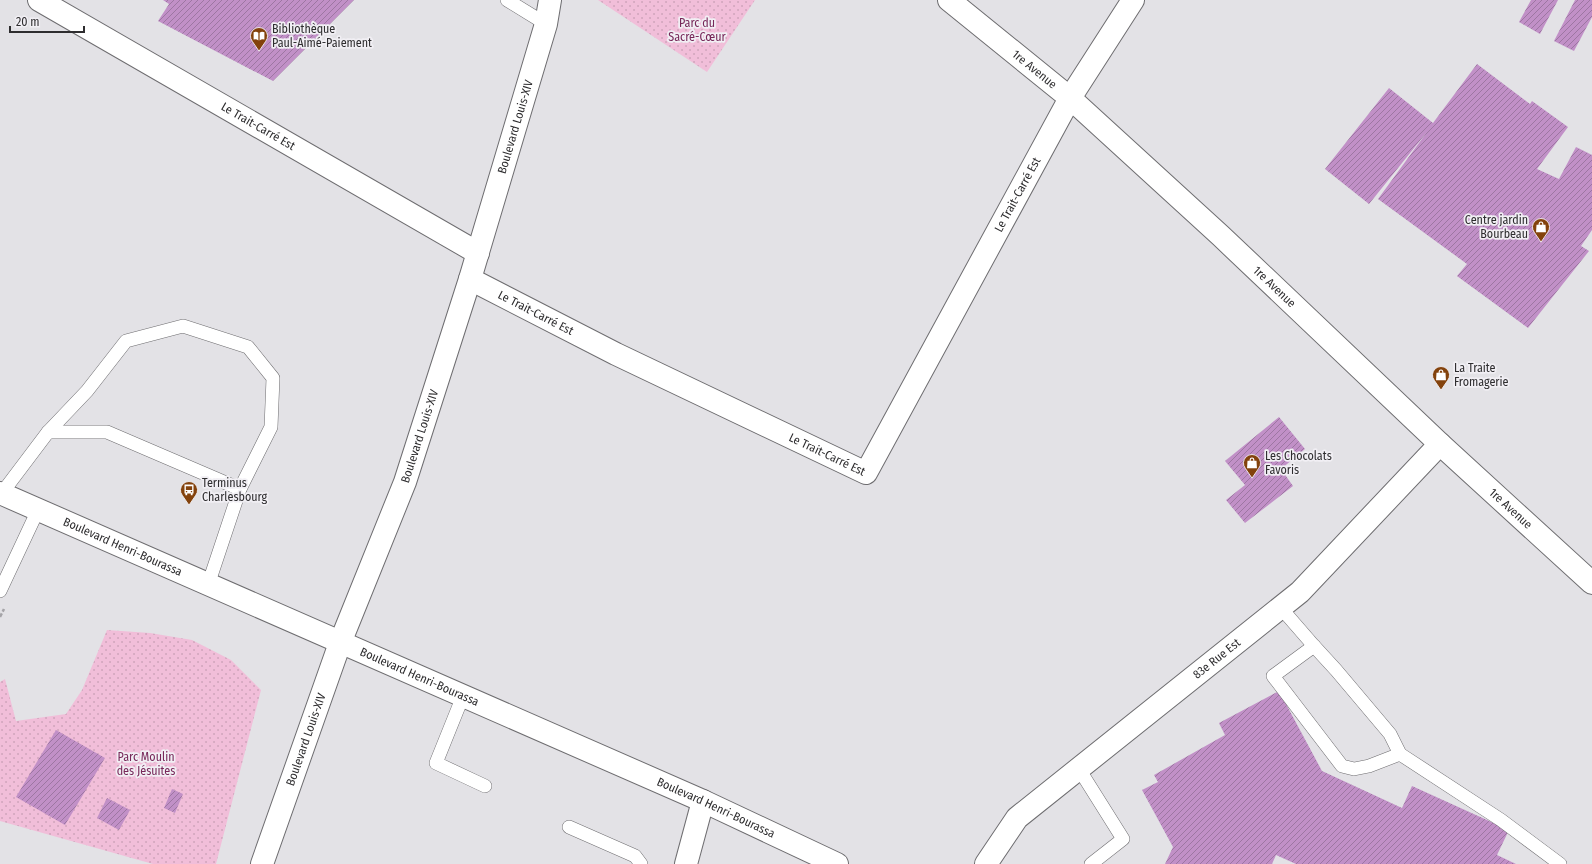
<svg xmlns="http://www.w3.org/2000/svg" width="1592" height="864" viewBox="0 0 1592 864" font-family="'Fira Sans Condensed',sans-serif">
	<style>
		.park { fill: url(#park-dots) }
		.building { fill: url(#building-hatch) }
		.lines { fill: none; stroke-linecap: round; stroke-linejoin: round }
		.service-casing { stroke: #6e6d70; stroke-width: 14 }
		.minor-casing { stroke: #6e6d70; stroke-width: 24 }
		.tertiary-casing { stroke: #6e6d70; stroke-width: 24 }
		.secondary-casing { stroke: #6e6d70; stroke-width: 24 }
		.path { stroke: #a5a4a8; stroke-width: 2.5; stroke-dasharray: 4 2; stroke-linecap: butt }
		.service { stroke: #fff; stroke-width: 13 }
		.minor { stroke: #fff; stroke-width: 22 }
		.tertiary { stroke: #fff; stroke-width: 22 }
		.secondary { stroke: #fff; stroke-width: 22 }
		.labels { text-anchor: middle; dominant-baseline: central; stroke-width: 3.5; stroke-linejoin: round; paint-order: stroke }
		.park-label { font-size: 12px; fill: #772759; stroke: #f1eff4 }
		.poi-label { font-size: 12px; fill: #2e2d2f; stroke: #f1eff4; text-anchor: start }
		.street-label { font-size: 12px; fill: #2e2d2f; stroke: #f1eff4 }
	</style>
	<defs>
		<pattern id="park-dots" width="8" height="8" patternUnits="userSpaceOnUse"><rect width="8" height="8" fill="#f1bed9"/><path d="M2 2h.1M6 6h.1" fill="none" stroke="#cfa4bb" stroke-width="1.8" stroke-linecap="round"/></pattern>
		<pattern id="building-hatch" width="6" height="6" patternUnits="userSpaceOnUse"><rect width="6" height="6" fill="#c190c7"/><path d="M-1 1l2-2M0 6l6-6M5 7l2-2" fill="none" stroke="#9d76a2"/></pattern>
	</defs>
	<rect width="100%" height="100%" fill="#e3e2e6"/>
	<!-- park -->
	<g class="park">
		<polygon points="598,0 755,0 707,72"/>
		<polygon points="107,630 150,633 192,640 231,660 261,690 216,864 153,864 0,821 0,682 5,679 16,721 66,714 82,690"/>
	</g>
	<!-- building -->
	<g class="building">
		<polygon points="163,0 354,0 273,81 158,21 169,4"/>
		<polygon points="1531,0 1558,0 1540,34 1519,22"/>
		<polygon points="1575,0 1592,0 1592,17 1574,51 1554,41"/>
		<polygon points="1477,64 1530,104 1532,101 1568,127 1537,169 1559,179 1576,147 1592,155 1592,230 1581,246 1589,251 1528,328 1457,276 1467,264 1378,199 1427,132 1369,204 1325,169 1389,88 1433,123"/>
		<polygon points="1279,417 1305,449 1281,469 1293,486 1245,523 1226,500 1245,485 1225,461"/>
		<polygon points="1279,691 1322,771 1402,808 1412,786 1509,830 1497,855 1516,864 1296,864 1276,855 1272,864 1165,864 1173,847 1142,790 1158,782 1154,775 1225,735 1219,723"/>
		<polygon points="56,730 105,758 65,825 16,797"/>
		<polygon points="172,789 183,794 175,813 164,808"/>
		<polygon points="107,798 130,810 119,830 97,818"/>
	</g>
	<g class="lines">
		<defs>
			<g id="service">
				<polyline points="507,0 546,24"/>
				<polyline points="48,432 107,432 240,489"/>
				<polyline points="2,493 48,432 87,391 126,341 183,326 248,347 273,378 271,427 240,489 208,585"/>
				<polyline points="0,591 38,510"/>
				<polyline points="1281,608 1314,646"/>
				<polyline points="463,696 436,763 485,786"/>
				<polyline points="1400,754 1369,766 1354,769 1342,766 1273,676 1314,646 1336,670 1390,734 1400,754 1501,820 1560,864"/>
				<polyline points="1079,769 1123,839 1091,864"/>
				<polyline points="569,827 635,856 641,864"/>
			</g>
			<g id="minor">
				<path id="s1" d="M39,0L478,253"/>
				<path id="s2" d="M470,279L616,354L866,473L1070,98L1133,0"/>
				<polyline points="686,864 703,801"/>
				<path id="s3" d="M986,864L1017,818L1300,592L1440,444"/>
			</g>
			<g id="tertiary">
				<path id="s4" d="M949,0L1070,98L1221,236L1440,444L1592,583"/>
			</g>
			<g id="secondary">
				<path id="s5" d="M0,493L703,801L837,864"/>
				<path id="s6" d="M262,864L340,643L405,482L470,279L546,24L550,0"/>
			</g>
		</defs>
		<!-- service casing -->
		<use href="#service" class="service-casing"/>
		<!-- minor casing -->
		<use href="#minor" class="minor-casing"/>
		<!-- tertiary casing -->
		<use href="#tertiary" class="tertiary-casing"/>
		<!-- secondary casing -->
		<use href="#secondary" class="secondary-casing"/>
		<!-- path -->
		<polyline class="path" points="0,617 4,609"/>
		<!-- service -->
		<use href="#service" class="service"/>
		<!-- minor -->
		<use href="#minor" class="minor"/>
		<!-- tertiary -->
		<use href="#tertiary" class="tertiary"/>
		<!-- secondary -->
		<use href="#secondary" class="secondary"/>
	</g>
	<!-- icons -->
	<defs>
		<symbol id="library-pin" viewBox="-11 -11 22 30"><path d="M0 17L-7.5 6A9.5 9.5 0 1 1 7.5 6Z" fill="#83420c" stroke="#f1eff4"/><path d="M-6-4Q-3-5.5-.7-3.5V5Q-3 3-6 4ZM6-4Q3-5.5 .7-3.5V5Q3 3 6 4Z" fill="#fff"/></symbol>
		<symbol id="shop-pin" viewBox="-11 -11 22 30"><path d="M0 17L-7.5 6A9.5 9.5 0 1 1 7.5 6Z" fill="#83420c" stroke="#f1eff4"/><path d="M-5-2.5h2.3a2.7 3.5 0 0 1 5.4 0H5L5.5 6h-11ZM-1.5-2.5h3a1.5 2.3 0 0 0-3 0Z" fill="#fff"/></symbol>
		<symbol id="bus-pin" viewBox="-11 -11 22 30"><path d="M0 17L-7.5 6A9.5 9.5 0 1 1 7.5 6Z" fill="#83420c" stroke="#f1eff4"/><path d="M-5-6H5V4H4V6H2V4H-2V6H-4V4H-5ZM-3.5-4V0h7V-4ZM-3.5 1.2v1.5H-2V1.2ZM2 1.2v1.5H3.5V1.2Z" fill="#fff"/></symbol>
	</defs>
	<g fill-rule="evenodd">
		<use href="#library-pin" x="249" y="26" width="20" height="27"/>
		<use href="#shop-pin" x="1531" y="217" width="20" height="27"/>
		<use href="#shop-pin" x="1431" y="365" width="20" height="27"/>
		<use href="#shop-pin" x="1242" y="453" width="20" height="27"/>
		<use href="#bus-pin" x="179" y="480" width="20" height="27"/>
	</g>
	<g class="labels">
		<!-- park labels -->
		<g class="park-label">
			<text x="697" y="23">Parc du<tspan x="697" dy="14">Sacré-Cœur</tspan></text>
			<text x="146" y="757">Parc Moulin<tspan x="146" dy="14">des Jésuites</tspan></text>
		</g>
		<!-- poi labels -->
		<g class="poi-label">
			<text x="272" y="29">Bibliothèque<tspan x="272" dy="14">Paul-Aimé-Paiement</tspan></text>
			<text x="1528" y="220" text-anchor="end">Centre jardin<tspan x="1528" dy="14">Bourbeau</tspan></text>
			<text x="1454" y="368">La Traite<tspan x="1454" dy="14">Fromagerie</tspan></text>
			<text x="1265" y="456">Les Chocolats<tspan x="1265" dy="14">Favoris</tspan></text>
			<text x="202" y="483">Terminus<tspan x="202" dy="14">Charlesbourg</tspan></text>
		</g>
		<!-- street labels -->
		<g class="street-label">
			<text stroke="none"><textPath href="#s4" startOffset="110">1re Avenue</textPath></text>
			<text stroke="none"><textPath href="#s1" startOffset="253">Le Trait-Carré Est</textPath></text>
			<text stroke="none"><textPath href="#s6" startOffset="780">Boulevard Louis-XIV</textPath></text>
			<text stroke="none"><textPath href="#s2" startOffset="758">Le Trait-Carré Est</textPath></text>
			<text stroke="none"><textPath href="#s4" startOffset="434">1re Avenue</textPath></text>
			<text stroke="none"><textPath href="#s2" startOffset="74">Le Trait-Carré Est</textPath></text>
			<text stroke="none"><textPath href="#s6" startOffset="456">Boulevard Louis-XIV</textPath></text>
			<text stroke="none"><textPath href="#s2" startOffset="398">Le Trait-Carré Est</textPath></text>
			<text stroke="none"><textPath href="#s4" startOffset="758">1re Avenue</textPath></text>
			<text stroke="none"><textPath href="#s5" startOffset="134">Boulevard Henri-Bourassa</textPath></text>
			<text stroke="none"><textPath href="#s3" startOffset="311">83e Rue Est</textPath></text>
			<text stroke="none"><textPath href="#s5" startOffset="458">Boulevard Henri-Bourassa</textPath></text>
			<text stroke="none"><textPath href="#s6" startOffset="132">Boulevard Louis-XIV</textPath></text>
			<text stroke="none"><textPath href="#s5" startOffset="782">Boulevard Henri-Bourassa</textPath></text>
		</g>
	</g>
	<!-- scale -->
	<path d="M10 26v6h74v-6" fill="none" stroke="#2e2d2f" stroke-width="2"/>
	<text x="16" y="26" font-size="12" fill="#2e2d2f" stroke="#f1eff4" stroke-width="3" paint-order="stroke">20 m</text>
</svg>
